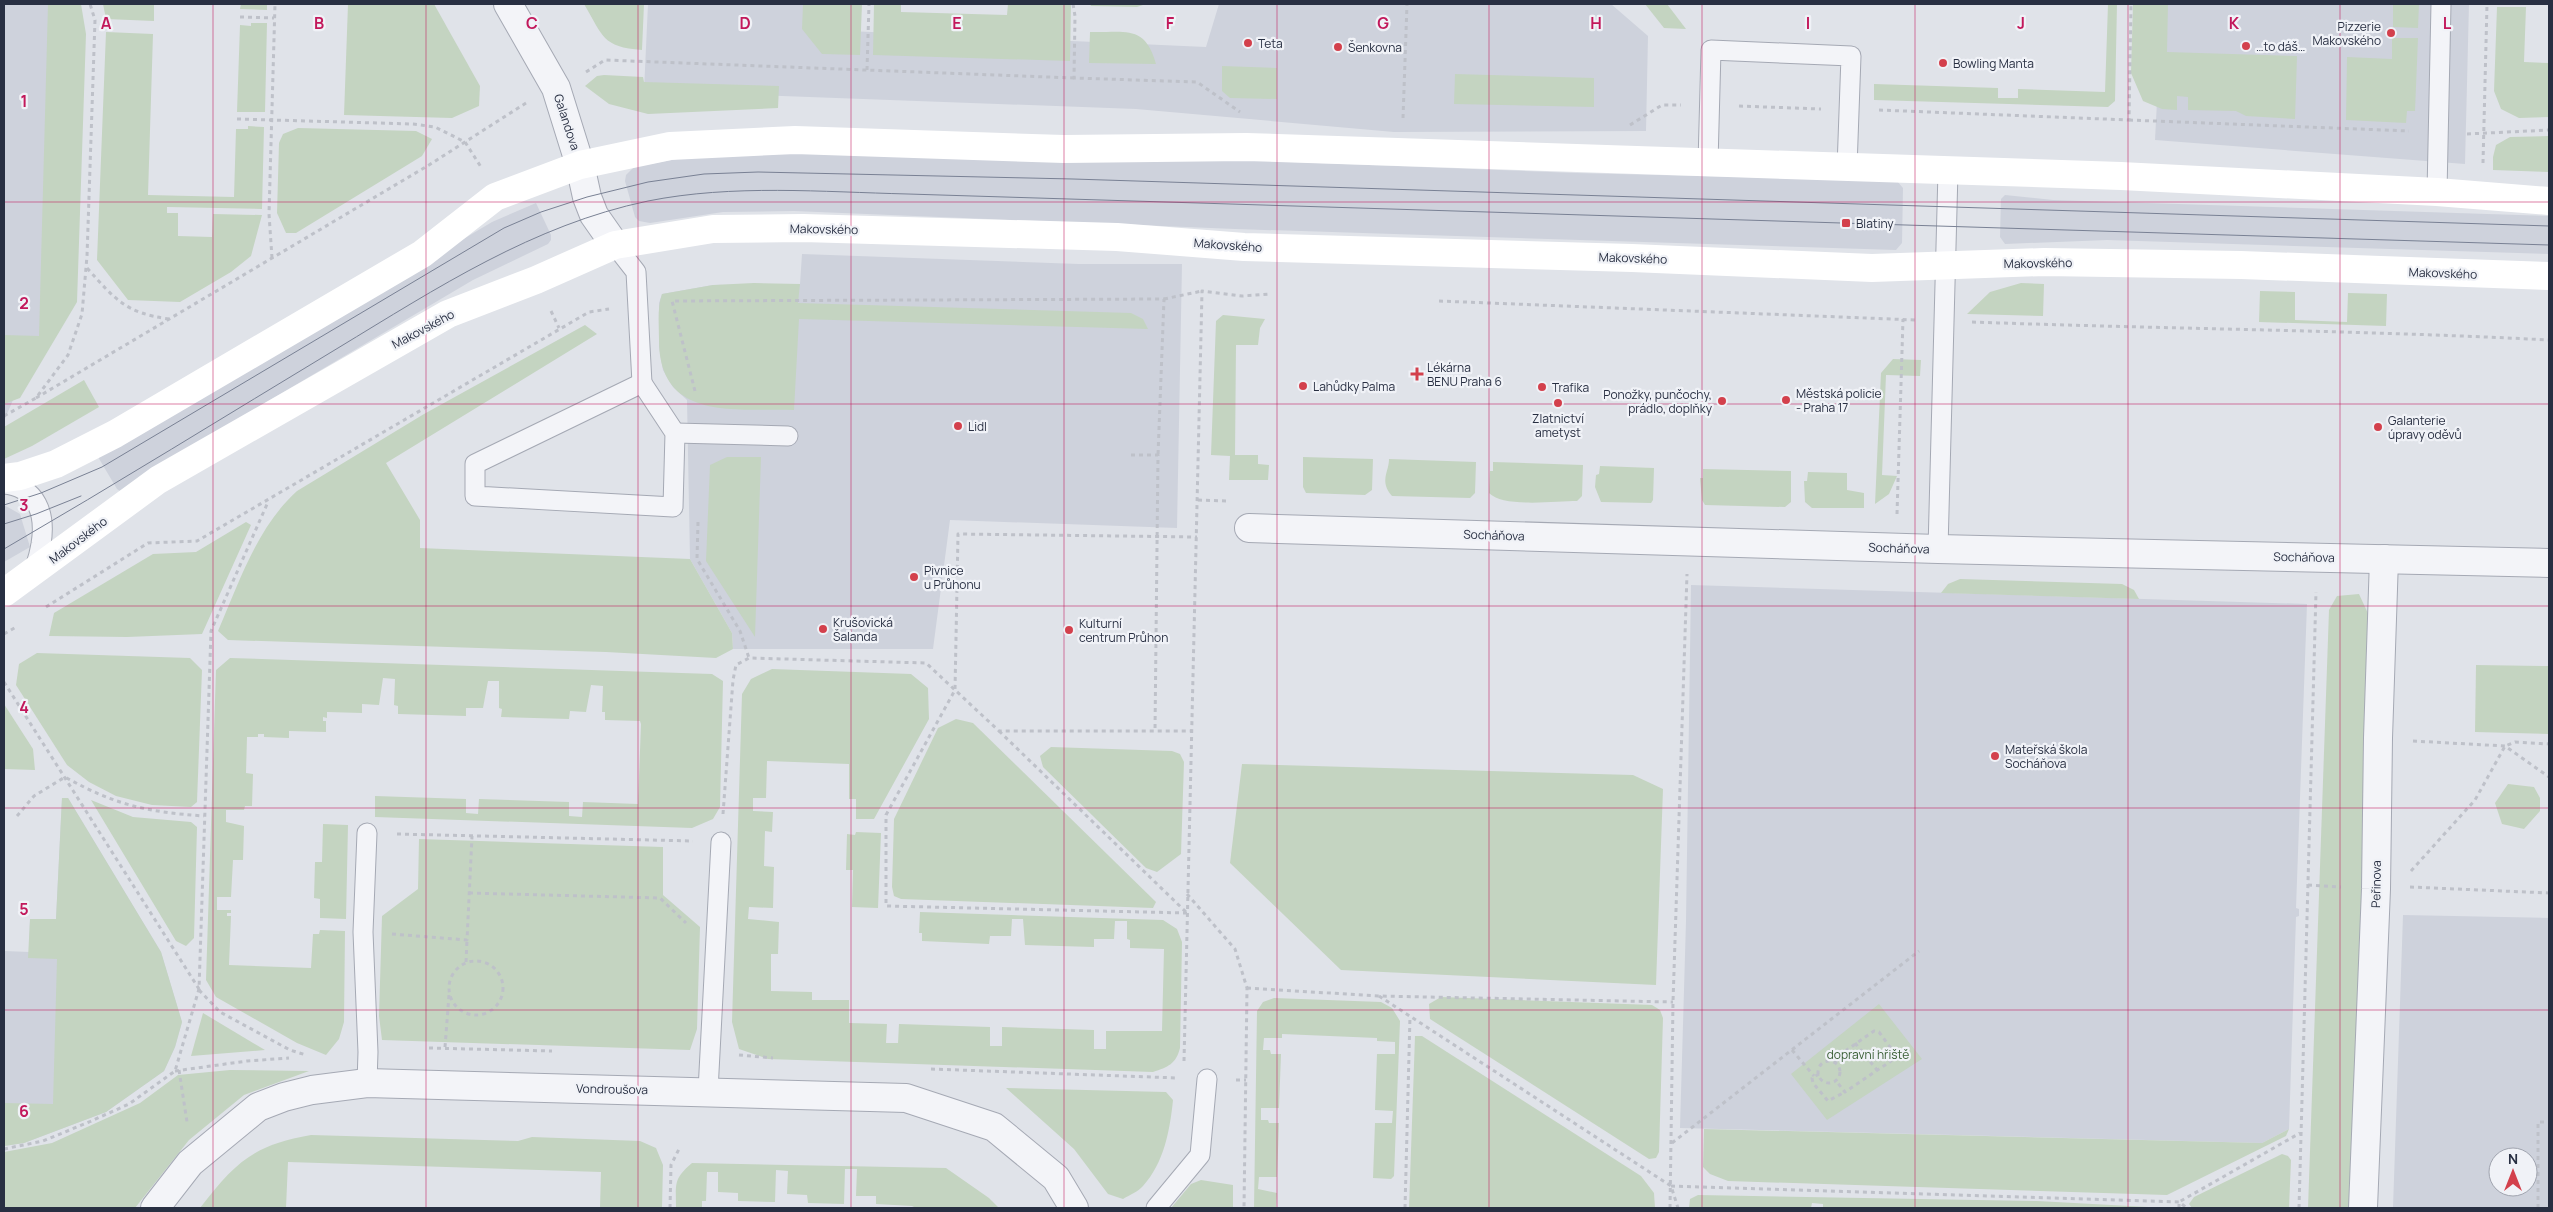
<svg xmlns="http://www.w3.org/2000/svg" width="2553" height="1212" viewBox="0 0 2553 1212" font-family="Manrope,sans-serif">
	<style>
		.built { fill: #ced2dc; fill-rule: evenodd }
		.green { fill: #c4d4c1 }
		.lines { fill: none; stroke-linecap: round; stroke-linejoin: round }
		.lane-casing { stroke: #a5a9b4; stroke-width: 21 }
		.street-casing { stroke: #a5a9b4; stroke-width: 30 }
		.path { stroke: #bec1c9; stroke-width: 3; stroke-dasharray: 4 4; stroke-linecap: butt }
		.lane { stroke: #f3f4f8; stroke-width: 19 }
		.street { stroke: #f3f4f8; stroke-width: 28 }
		.secondary { stroke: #fff; stroke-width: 28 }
		.tram { stroke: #798194; stroke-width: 1 }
		.grid { fill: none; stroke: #c2185b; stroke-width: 1; stroke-opacity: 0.55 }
		.poi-dot { fill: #d3404c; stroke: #f0f2f7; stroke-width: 2 }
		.labels { text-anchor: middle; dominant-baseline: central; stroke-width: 4.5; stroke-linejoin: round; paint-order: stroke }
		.poi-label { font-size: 12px; fill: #282f42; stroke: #f0f2f7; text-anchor: start }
		.street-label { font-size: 12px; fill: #282f42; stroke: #f0f2f7 }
		.park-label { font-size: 12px; fill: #395e35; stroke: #f0f2f7 }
		.grid-label { font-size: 16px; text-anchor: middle; font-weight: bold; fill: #c2185b; stroke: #f0f2f7; stroke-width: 4.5; stroke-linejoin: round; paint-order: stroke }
	</style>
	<rect width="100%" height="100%" fill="#e0e3e9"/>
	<!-- built -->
	<g class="built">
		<polygon points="4,4 68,4 67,274 4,421"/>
		<polygon points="648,4 817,4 826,30 1206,47 1219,4 1611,4 1648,36 1646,131 1394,132 1136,109 644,91"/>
		<polygon points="2162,4 2469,4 2465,164 2155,140"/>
		<polygon points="782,152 1237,160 1576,173 1897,181 1903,188 1902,243 1896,250 1235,229 794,211 723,212 650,223 639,221 635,217 625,181 626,175 634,167 688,157"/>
		<polygon points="2005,195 2053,200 2549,216 2549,254 2107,240 2005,244 2000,237 2001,199"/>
		<polygon points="536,203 551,235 551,240 548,244 473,280 177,455 120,491 117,489 98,457 492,222"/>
		<polygon points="802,254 1079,264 1182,264 1177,528 950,520 933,649 733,649 732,633 690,559 687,400 673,387 663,370 659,347 659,303 662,294 713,285 800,284"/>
		<polygon points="4,505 20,514 30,547 4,562"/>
		<polygon points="1691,585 2307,604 2296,908 2299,909 2299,916 2296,917 2289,1129 2262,1143 1680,1128 1686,921"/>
		<polygon points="62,798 68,798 161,952 182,1022 175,1047 164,1071 106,1112 24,1143 4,1146 4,951 29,952 30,919 56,919"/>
		<path d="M2403,915L2549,918V1208H2393ZM2498,1157H2528V1187H2498Z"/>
	</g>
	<!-- green -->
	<g class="green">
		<polygon points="48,4 81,4 86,34 77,302 20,398 4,404 4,335 39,336"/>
		<polygon points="103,4 154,4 154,21 106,19"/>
		<polygon points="241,4 267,4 267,10 240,9"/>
		<polygon points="348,4 434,4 480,86 479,106 452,118 344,115"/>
		<path d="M584,4H644L642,50C602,47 603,36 584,4Z"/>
		<polygon points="803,4 862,4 860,55 822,54 802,29"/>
		<polygon points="874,4 901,4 901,12 1007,15 1008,4 1071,4 1070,61 873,55"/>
		<polygon points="1090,4 1146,4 1137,7 1091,6"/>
		<polygon points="1645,4 1667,4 1686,29 1664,28"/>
		<polygon points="2097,4 2117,4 2115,101 2108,107 1874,100 1874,84 1998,88 1998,98 2018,98 2018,89 2105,92 2108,4"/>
		<polygon points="2133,4 2168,4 2167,52 2297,56 2295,119 2246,116 2236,111 2188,110 2188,97 2177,96 2177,110 2162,109 2143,101 2131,73"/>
		<polygon points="2393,4 2419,4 2418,28 2393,27"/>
		<polygon points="2497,7 2526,7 2524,62 2549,63 2549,117 2519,118 2501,109 2494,91"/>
		<polygon points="251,23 267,23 265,112 237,112 240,25 251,26"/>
		<polygon points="106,32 153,34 148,195 234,197 236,129 248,129 248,126 264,127 262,209 167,207 167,213 178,213 178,236 212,237 213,214 262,215 251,256 231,272 180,302 128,300 97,260"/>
		<path d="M1090,32C1125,33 1145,24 1156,64L1089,63Z"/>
		<polygon points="2392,38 2418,38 2415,111 2407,111 2406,123 2346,120 2347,57 2392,59"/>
		<polygon points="1222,66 1277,68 1277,99 1230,98 1222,91"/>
		<polygon points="1455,74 1594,78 1594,107 1454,104"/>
		<polygon points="604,75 643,77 644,82 779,86 778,108 648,114 609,104 585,86 597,76"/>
		<polygon points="298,128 416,131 432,139 422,156 296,233 286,233 277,213 279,143 283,134"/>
		<polygon points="2549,136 2549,172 2493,170 2493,157 2496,145 2510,137"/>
		<path d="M754,283L800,284L798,303L1131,313L1143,319L1148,329L799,319L794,410C736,408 659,422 659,340C659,325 657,308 662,294L713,285Z"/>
		<polygon points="2021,283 2044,284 2043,316 1967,314 1990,292"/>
		<polygon points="2260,291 2295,292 2295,320 2347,322 2348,293 2387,294 2386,326 2259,322"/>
		<polygon points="1223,315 1265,319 1260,328 1258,345 1236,345 1235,455 1258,455 1258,464 1269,465 1268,480 1229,480 1230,456 1211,455 1216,321"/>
		<path d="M585,325L597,334L386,463L420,520V548L690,559L732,633L733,649L716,658L606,652L228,640L218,631C239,583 257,527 297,491L424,414Z"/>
		<polygon points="1893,359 1921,360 1920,376 1886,375 1882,475 1897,476 1889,494 1875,504 1881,373"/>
		<polygon points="84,380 99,407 32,446 4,459 4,427"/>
		<polygon points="727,457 761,457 755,637 706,561 710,465"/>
		<polygon points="1303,457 1373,459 1372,490 1365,495 1306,493 1303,487"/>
		<path d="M1389,459L1476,462L1475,493L1470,498L1392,496C1379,481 1389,472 1389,459Z"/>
		<path d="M1493,462L1583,465L1582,496L1577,501C1556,501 1503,508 1489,493L1490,471H1493Z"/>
		<polygon points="1600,466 1654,468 1653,500 1651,503 1601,502 1595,487 1596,475 1599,474"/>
		<polygon points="1703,469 1791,471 1791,502 1785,507 1705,505 1702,500 1700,478 1703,478"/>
		<polygon points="1808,472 1847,473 1847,490 1864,493 1864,508 1812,508 1805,502 1804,481 1807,481"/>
		<polygon points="246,522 251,525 202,634 127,637 49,636 54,613 153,554 196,552"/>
		<polygon points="1960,579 2122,584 2134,590 2139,599 1941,593 1948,584"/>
		<polygon points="2359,594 2372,622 2352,1201 2348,1208 2308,1208 2329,610 2337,596"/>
		<polygon points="37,653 190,658 202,670 197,802 191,807 152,805 116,796 89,782 67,765 16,685 19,664"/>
		<polygon points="230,658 712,674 723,681 720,807 713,819 692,828 375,817 375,796 466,799 466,813 478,814 479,799 569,802 569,816 582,817 583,802 638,804 641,724 640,721 605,720 605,712 602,712 603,686 591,685 586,712 570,711 569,719 501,717 502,709 499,708 499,681 488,681 483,708 466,708 466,716 398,714 398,706 394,705 395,679 383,678 379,705 362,704 362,713 327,712 327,718 323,717 323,721 326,721 326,732 289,731 289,738 264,737 264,734 258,734 258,737 247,737 246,773 253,774 252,806 245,806 244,810 226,810 226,822 244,826 243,860 233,860 231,897 217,897 217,910 231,910 231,913 227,913 227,916 231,916 229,965 311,968 313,934 319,934 320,930 345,931 344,1022 339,1039 326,1055 297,1043 216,997 206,980 216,670"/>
		<polygon points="2476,665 2549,666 2549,734 2475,732"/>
		<path d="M772,669L911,674L928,688L929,719L874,819H856V799H849V764L767,761L766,798H753V811L773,812L772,832L765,831L764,866L774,867L773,908L749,907L748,919L779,922L778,954H771V991L812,992V1000H849V1023L887,1024L886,1043H898L899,1024L990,1027V1046H1002V1027L1094,1030V1049H1106V1031H1162L1164,949L1130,948V940L1127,939V921H1115L1114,939H1094V947L1025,945L1023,919H1012L1011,936H990L989,944L922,941V933H919L920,912L1163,920L1177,929L1182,942L1180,1048C1176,1064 1168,1067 1153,1072L768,1059L739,1049L732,1022L742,694L751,679Z"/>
		<polygon points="4,704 33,749 35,770 4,769"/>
		<polygon points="956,719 973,723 1156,902 1153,908 901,899 894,896 892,887 894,819 938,728"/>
		<polygon points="1051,747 1172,751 1180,754 1184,762 1181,854 1157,872 1146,868 1043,767 1040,756"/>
		<polygon points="1242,764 1633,775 1663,789 1656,985 1341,970 1230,863"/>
		<polygon points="2508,784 2534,787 2540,798 2540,811 2524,829 2502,824 2495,803"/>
		<polygon points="62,798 68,798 161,952 182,1022 175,1047 164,1071 106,1112 24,1143 4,1146 4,1103 53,1104 57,959 28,958 30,919 56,919"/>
		<polygon points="91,800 133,817 191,822 197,827 194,938 186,946 176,941"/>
		<polygon points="323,824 348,825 346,919 320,918 320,899 314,898 315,862 322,862"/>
		<polygon points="856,832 881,833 878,908 852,907 853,870 846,870 847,834 855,835"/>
		<polygon points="419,839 663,847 663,895 700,927 697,1029 690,1050 382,1040 379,1016 382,916 418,889"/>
		<polygon points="1441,997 1652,1005 1660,1010 1663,1018 1659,1152 1656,1158 1649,1159 1430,1019 1429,1004"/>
		<polygon points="1274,998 1381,1002 1392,1008 1400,1021 1394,1176 1391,1179 1373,1178 1375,1123 1392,1123 1393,1111 1375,1110 1377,1054 1395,1054 1395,1042 1377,1041 1377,1038 1282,1034 1282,1038 1264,1038 1263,1050 1270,1050 1271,1054 1281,1054 1279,1108 1261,1108 1261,1120 1268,1120 1269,1123 1279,1123 1277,1177 1259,1177 1258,1189 1277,1193 1276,1208 1254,1208 1257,1011 1263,1002"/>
		<polygon points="1879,1004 1922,1059 1827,1120 1791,1074"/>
		<polygon points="203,1013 265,1050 191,1056"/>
		<polygon points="1415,1036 1422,1036 1641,1176 1654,1193 1655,1208 1409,1208"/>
		<polygon points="230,1070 309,1071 244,1095 189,1140 135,1208 4,1208 4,1152 52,1143 140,1103 178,1075"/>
		<path d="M1006,1088L1166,1092L1173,1100C1170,1130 1164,1163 1143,1186C1138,1192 1129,1195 1123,1199L1108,1194L1074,1149Z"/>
		<polygon points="1704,1129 2262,1143 2289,1129 2286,1136 2167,1195 1728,1181 1710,1174 1703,1167"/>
		<path d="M311,1135L518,1141L532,1137L640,1141L656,1148L663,1165L662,1208H600L601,1172L288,1162L286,1208H200C235,1163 253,1145 311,1135Z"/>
		<polygon points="2282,1154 2288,1156 2291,1160 2289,1208 2192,1208 2189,1204 2194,1197"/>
		<path d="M692,1163L946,1168L989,1198L999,1208H916L912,1206L876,1204V1196H856L857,1169H845L844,1204L808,1203L807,1195L787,1194L788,1171L776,1170L775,1202L738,1201V1193L718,1192V1172H707L706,1201H702V1208H676C676,1184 673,1179 692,1163Z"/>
		<polygon points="1201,1180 1233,1185 1233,1208 1171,1208 1191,1184"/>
		<polygon points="1698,1195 2037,1201 2167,1208 1823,1208 1823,1204 1812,1203 1811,1208 1689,1208 1690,1199"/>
	</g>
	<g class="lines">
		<defs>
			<g id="lane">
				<polyline points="1708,163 1711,50 1851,56 1847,168"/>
				<polyline points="2437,192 2441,4"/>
				<polyline points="615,245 636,272 642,383"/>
				<polygon points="642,383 675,433 673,507 475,496 475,464"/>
				<polyline points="675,433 788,436"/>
				<path d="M4,484C37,487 46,514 41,544C39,554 38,564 31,573"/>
				<polyline points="1938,549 1948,171"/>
				<polyline points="367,833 363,932 368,1052 367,1083"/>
				<polyline points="708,1091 721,842"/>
				<polyline points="1156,1208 1200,1155 1207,1079"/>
			</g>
			<g id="street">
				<polyline points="508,4 556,88 580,165 587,197 594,215 615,245"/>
				<polyline points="1249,528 1938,549 2549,563"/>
				<polyline points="155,1208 190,1163 258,1107 284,1097 312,1090 367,1083 906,1098 994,1127 1056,1178 1074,1208"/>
				<polyline points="2363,1208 2376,889 2378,738 2384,559"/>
			</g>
		</defs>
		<!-- lane casing -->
		<use href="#lane" class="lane-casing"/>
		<!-- street casing -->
		<use href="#street" class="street-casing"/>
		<!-- path -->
		<g class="path">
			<polyline points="1073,4 1075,16 1074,78 1197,82 1240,112"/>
			<polyline points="240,17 274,18"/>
			<polyline points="867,70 869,4"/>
			<polyline points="586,72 605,60 1074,78"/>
			<polyline points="1739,106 1821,109"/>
			<polyline points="1879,110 2129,120 2131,4"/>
			<polyline points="1403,118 1407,4"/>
			<polyline points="237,119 413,124 435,127 465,142 481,167"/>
			<polyline points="2129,120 2409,131"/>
			<polyline points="1630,125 1662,105 1681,105"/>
			<polyline points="2467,134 2549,130"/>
			<polyline points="2483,163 2487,4"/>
			<polyline points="272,258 269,214 275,4"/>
			<path d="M87,268C115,299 125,313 169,319"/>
			<polyline points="1164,299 1202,291"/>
			<polyline points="1439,301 1916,320"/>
			<polyline points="551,311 559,328"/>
			<path d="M1972,322C2165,329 2357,330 2549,340"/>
			<polyline points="695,391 672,301 1164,299 1158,455"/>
			<polyline points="36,398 429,165 526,103"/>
			<polyline points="4,416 36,398 68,355 82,314 87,256 95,20 90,4"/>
			<polyline points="1131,455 1158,455 1155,731"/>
			<polyline points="1198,500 1228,501"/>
			<polyline points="1897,514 1903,319"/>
			<polyline points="698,522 697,559 740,631 749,658"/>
			<polyline points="46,607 148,543 197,541 589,312 609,309"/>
			<polyline points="4,634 16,627"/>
			<polyline points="4,682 199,989 211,631 268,502"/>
			<polyline points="999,731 1187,913"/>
			<polyline points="2413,741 2505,746 2549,777"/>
			<polyline points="723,814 733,680 736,665 749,658 926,663 999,731 1192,731"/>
			<path d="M17,816L34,796L65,777C115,805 147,812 204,816"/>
			<polyline points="397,834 693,841"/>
			<polyline points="2411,871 2475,800 2505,746 2515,742 2549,744"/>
			<polyline points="2308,885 2341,887"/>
			<polyline points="2410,887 2549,893"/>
			<polyline points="469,893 660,898 686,923"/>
			<polyline points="1187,894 1235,949 1247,988 1244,1208"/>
			<polyline points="1187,913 886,906 886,815 955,690 958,534 1197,537"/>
			<polyline points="392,934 467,940 472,836"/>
			<circle cx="476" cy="988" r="27"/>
			<polyline points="466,962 467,940"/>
			<polyline points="1247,988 1378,996 1673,1002"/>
			<polyline points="199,990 220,1012 290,1050 306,1055"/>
			<polyline points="1379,996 1671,1186 1678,1208"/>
			<polyline points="1855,1043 1877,1070"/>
			<polyline points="445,1047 449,995"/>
			<polyline points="429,1048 552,1051"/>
			<polyline points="1792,1050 1814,1076"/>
			<polyline points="739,1055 773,1058"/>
			<polyline points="1184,1061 1202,291 1242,296 1271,294"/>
			<circle cx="1829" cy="1072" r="11"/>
			<polyline points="1835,1063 1841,1054 1874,1031 1879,1032 1893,1051 1891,1061 1845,1092 1836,1081"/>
			<polyline points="931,1069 1178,1078"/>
			<polyline points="179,1070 187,1122"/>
			<polyline points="175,1071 247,1061 289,1058"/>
			<polyline points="1819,1074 1812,1078 1813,1083 1828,1101 1845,1092"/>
			<polyline points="1236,1080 1246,1080"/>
			<polyline points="1672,1143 1919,951"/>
			<polyline points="4,1149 43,1141 89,1122 129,1104 175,1071 199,989"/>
			<polyline points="1671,1186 2179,1202 2187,1208"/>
			<polyline points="670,1208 671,1165 679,1149"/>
			<polyline points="1405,1208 1410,1016"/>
			<polyline points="1670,1208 1673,1002 1687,574"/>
			<polyline points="2179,1208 2179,1202 2300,1133"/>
			<polyline points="2299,1208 2316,592"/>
			<polyline points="2538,1208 2538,1122 2549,1122"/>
		</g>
		<!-- lane -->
		<use href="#lane" class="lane"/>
		<!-- street -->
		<use href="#street" class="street"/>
		<!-- secondary -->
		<g class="secondary">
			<polyline points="4,478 20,476 56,464 115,434 422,254 495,197 580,165 670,146 795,140 1064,149 1246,147 2121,176 2437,192 2549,201"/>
			<polyline points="4,593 158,480 448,314 536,280 615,245 713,229 803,228 1117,237 1244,247 1632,258 1872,268 2044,262 2241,265 2549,276"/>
		</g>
		<!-- tram -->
		<g class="tram">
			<polyline points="4,505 41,493 102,467 504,228 541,212 587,197 648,182 704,174 758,172 1073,179 2549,226"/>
			<polyline points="4,524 36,514 81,496"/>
			<path d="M4,549C116,484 227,415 338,348C437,288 533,225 648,201C733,184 822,192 908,194L2549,245"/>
		</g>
	</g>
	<!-- grid -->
	<path class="grid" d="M213,4V1208M426,4V1208M638,4V1208M851,4V1208M1064,4V1208M1277,4V1208M1489,4V1208M1702,4V1208M1915,4V1208M2128,4V1208M2340,4V1208M4,202H2549M4,404H2549M4,606H2549M4,808H2549M4,1010H2549"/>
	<!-- markers -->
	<g class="poi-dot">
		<circle cx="2391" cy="33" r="5"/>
		<circle cx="1248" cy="43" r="5"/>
		<circle cx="2246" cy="46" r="5"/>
		<circle cx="1338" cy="47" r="5"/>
		<circle cx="1943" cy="63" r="5"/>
		<rect x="1841" y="218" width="10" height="10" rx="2.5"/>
		<path d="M1414.5 366.5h5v5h5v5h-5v5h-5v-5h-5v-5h5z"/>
		<circle cx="1303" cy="386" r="5"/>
		<circle cx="1542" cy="387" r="5"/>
		<circle cx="1786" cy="400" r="5"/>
		<circle cx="1722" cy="401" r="5"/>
		<circle cx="1558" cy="403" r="5"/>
		<circle cx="958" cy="426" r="5"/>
		<circle cx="2378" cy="427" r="5"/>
		<circle cx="914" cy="577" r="5"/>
		<circle cx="823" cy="629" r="5"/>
		<circle cx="1069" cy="630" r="5"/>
		<circle cx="1995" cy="756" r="5"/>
	</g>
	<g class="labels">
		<!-- poi labels -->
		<g class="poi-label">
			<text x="2381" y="26" text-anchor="end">Pizzerie<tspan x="2381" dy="14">Makovského</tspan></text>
			<text x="1258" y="43">Teta</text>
			<text x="2256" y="46">…to dáš…</text>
			<text x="1348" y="47">Šenkovna</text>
			<text x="1953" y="63">Bowling Manta</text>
			<text x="1856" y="223">Blatiny</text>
			<text x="1427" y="367">Lékárna<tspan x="1427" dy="14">BENU Praha 6</tspan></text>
			<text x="1313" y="386">Lahůdky Palma</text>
			<text x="1552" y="387">Trafika</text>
			<text x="1796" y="393">Městská policie<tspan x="1796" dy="14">- Praha 17</tspan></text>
			<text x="1712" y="394" text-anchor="end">Ponožky, punčochy,<tspan x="1712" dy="14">prádlo, doplňky</tspan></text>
			<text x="1558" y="418" text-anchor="middle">Zlatnictví<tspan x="1558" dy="14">ametyst</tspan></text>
			<text x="2388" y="420">Galanterie<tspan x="2388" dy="14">úpravy oděvů</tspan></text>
			<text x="968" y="426">Lidl</text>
			<text x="924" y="570">Pivnice<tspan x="924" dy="14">u Průhonu</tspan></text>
			<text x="833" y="622">Krušovická<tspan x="833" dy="14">Šalanda</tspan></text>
			<text x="1079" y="623">Kulturní<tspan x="1079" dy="14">centrum Průhon</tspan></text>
			<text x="2005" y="749">Mateřská škola<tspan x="2005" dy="14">Socháňova</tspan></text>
		</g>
		<!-- street labels -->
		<g class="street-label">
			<text transform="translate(567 122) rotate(72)">Galandova</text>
			<text transform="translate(824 229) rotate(1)">Makovského</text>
			<text transform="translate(1228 245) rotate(4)">Makovského</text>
			<text transform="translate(1633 258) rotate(2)">Makovského</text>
			<text transform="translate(2038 263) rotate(-1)">Makovského</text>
			<text transform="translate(2443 273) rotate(2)">Makovského</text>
			<text transform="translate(423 329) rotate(-28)">Makovského</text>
			<text transform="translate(1494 535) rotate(2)">Socháňova</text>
			<text transform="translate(78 540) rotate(-37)">Makovského</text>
			<text transform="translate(1899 548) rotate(2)">Socháňova</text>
			<text transform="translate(2304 557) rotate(1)">Socháňova</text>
			<text transform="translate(2376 884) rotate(-89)">Peřinova</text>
			<text transform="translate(612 1089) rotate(1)">Vondroušova</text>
		</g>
		<!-- park labels -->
		<g class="park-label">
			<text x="1868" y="1054">dopravní hřiště</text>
		</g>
	</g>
	<g class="grid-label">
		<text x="106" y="29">A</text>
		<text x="319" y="29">B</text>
		<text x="532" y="29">C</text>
		<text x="745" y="29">D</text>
		<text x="957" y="29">E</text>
		<text x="1170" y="29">F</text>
		<text x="1383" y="29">G</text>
		<text x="1596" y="29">H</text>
		<text x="1808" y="29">I</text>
		<text x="2021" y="29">J</text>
		<text x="2234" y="29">K</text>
		<text x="2447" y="29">L</text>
		<text x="24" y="107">1</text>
		<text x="24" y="309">2</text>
		<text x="24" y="511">3</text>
		<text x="24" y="713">4</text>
		<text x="24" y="915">5</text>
		<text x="24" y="1117">6</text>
	</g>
	<!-- border -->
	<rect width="2553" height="1212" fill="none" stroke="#282f42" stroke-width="10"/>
	<!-- north arrow -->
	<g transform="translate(2513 1172)"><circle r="24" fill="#f0f2f7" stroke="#a0a4af"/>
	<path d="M0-4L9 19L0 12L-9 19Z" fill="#d3404c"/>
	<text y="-8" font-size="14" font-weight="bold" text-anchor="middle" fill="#282f42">N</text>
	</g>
</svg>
